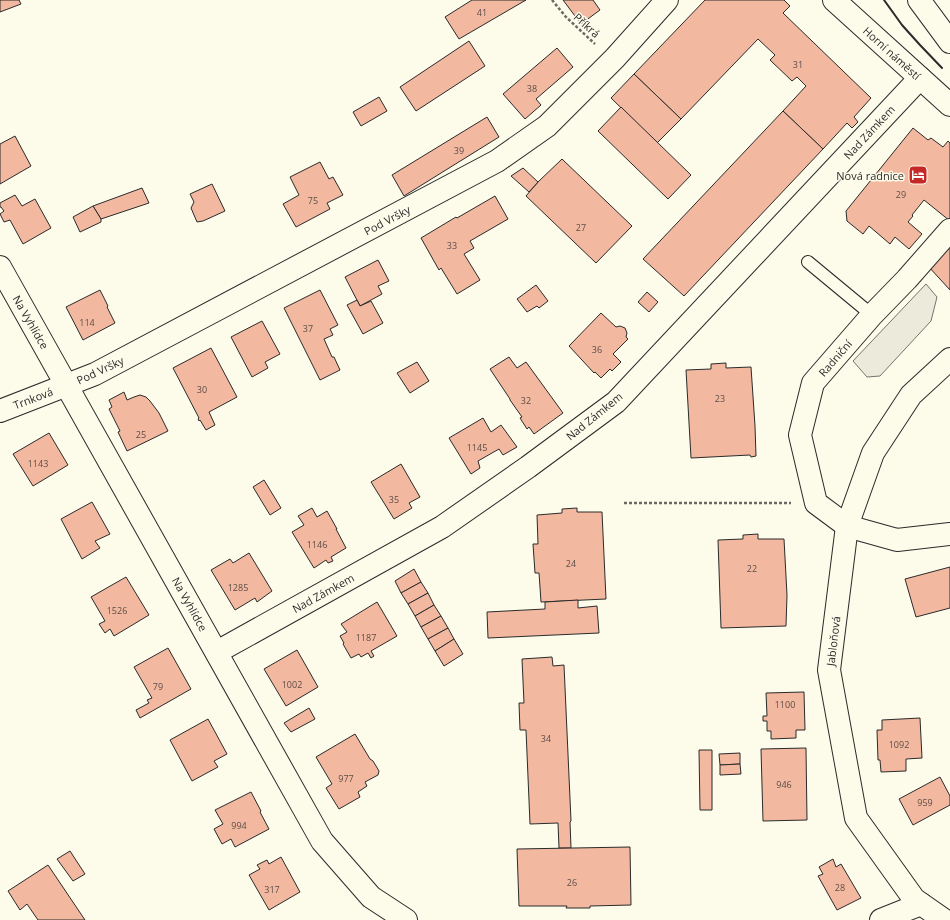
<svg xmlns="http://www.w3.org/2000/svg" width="950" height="920" viewBox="0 0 950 920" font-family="'Open Sans',sans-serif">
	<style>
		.green { fill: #ecebdb; stroke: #74746e }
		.building { fill: #f2b8a0; stroke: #2b2b2b }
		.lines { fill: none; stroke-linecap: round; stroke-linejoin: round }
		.lane-casing { stroke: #2b2b2b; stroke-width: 14 }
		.street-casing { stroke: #2b2b2b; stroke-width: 24 }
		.secondary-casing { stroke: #2b2b2b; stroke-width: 24 }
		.path { stroke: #6a6964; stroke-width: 2.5; stroke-dasharray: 3 2; stroke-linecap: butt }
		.lane { stroke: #fdfbea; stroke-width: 12 }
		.street { stroke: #fdfbea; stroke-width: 22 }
		.secondary { stroke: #fdfbea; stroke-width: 22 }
		.wall { stroke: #2b2b2b; stroke-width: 2 }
		.labels { text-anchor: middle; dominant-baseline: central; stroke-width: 3; stroke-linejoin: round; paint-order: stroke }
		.number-label { font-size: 9px; fill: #5d4e48 }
		.street-label { font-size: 11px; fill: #2b2b2b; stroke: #fdfbea }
		.poi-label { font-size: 11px; fill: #2b2b2b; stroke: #fdfbea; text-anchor: end }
	</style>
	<rect width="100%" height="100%" fill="#fdfbea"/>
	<!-- green -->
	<polygon class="green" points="926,284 937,297 931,321 880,376 867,377 853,361"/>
	<!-- building -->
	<g class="building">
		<polygon points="0,0 19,0 21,4 0,12"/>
		<polygon points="472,0 526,0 459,39 445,17"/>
		<polygon points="563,0 593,0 600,10 581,24"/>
		<polygon points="705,0 784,0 790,6 783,13 871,98 854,117 858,122 852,128 847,123 823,149 783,111 806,86 797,77 792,81 770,60 775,55 758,39 681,119 634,74"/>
		<polygon points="469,41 485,66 416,111 400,87"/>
		<polygon points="557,48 573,67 536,99 541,105 525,119 503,94"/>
		<polygon points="634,74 681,119 657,143 611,98"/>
		<polygon points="379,97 387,111 361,126 353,112"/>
		<polygon points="621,107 691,175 668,199 598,131"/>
		<polygon points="783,111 823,149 684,296 643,259"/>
		<polygon points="487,117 499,137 404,196 392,175"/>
		<polygon points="913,128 928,140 931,138 943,147 948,141 950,143 950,221 924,200 912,215 913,216 908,222 922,234 909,249 895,237 890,244 869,226 863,234 847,221 846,211"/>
		<polygon points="15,136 31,166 0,184 0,144"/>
		<polygon points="562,159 632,226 596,263 526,196 538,182"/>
		<polygon points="320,162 329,179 333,177 343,195 327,203 330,209 296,227 283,204 299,195 290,177"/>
		<polygon points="523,168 538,182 529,192 511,176"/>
		<polygon points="212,184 225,211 203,221 197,222 191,208 194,202 190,194"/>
		<polygon points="142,188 149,203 101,219 93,206"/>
		<polygon points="15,195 22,206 35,199 51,228 23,244 10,220 4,222 0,214 4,211 1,207 0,207 0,203"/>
		<polygon points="495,196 508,219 470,241 474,248 464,254 480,280 457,294 441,268 439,270 421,238 456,217 457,218"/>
		<polygon points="93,206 101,219 101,222 80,232 73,217"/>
		<polygon points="950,244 950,290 928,266"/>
		<polygon points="378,260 389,281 378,286 382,294 360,306 345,277"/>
		<polygon points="536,285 548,301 539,308 537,306 527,312 517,299"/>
		<polygon points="100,290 108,306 107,307 115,323 83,340 66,307"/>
		<polygon points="320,290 338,325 330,329 333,335 324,339 332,357 334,357 340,370 320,380 284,308"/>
		<polygon points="647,292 658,302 649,312 638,302"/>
		<polygon points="357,300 360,306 371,301 383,323 363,334 347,305"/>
		<polygon points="601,313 616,327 620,326 625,328 627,333 626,337 628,339 613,354 621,362 612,371 610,369 601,378 595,372 594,373 569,346"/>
		<polygon points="262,321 280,354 265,362 268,368 252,377 231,337"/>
		<polygon points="211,348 237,397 209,412 215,425 206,430 200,420 199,421 198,419 199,418 173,368"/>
		<polygon points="509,357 517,368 526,362 563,413 534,434 529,427 527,429 520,418 522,417 510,400 510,399 490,369"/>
		<polygon points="417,362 429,381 410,393 397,373"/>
		<polygon points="726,363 726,368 751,367 755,426 756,456 751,457 750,455 691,458 686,370 711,369 711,364"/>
		<polygon points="124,392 127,400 134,397 140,395 146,397 150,401 159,413 168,431 127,451 118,432 120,431 109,409 112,407 109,400"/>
		<polygon points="483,418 491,432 501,425 517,447 503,455 499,449 478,461 480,468 471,474 449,438"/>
		<polygon points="49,433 68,465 33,486 13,454"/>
		<polygon points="401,464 420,497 409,503 412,508 394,519 371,482"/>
		<polygon points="264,480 281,508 270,515 253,487"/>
		<polygon points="92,502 110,534 95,541 100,548 82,559 61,519"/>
		<polygon points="312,508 317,517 327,511 337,529 336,529 346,548 331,557 333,561 328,563 326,560 314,568 292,532 304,525 298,516"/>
		<polygon points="577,508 577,512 602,512 606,599 541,602 539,573 535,573 533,544 538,544 537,515 562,513 562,509"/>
		<polygon points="758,534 758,539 784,539 787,595 786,626 721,628 718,540 743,539 743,535"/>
		<polygon points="249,553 272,591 257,602 255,598 235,610 211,570 230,559 233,563"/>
		<polygon points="950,567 950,608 916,617 905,579"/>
		<polygon points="414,569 421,582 401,593 395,581"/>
		<polygon points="126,577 149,615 114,636 110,629 105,633 99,624 105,621 91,597"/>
		<polygon points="421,582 428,593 408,604 401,593"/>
		<polygon points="428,593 434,605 415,616 408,604"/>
		<polygon points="578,600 578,608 597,606 599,633 488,638 487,612 545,609 545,602"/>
		<polygon points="377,602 397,636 371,651 374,656 371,658 368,653 361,657 359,654 351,658 343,644 344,643 340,636 347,632 341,624"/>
		<polygon points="434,605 441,616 421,627 415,616"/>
		<polygon points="441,616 448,628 428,639 421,627"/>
		<polygon points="448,628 454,639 435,651 428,639"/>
		<polygon points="454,639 463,654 444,666 435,651"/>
		<polygon points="168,648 191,689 140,718 136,710 149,703 147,700 152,698 134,667"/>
		<polygon points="297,650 318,687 286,706 264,669"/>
		<polygon points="552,657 553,666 564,665 571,821 570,822 571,848 559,848 558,823 530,824 526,730 520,730 519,703 524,703 522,659"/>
		<polygon points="804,692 805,730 796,730 796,738 771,739 771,731 767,731 767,721 763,721 763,716 767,716 766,693"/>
		<polygon points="309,708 315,719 291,732 284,723"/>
		<polygon points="920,718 922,758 906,759 906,771 881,772 880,760 878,760 877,730 882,730 882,720"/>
		<polygon points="208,719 227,754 214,761 218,767 192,781 170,740"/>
		<polygon points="355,734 370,759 373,761 379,771 378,775 365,782 367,786 358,792 360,797 339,809 326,788 332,784 316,757"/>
		<polygon points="806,748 807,820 763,821 761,749"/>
		<polygon points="699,750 712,750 712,810 700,810"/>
		<polygon points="740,753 740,764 720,765 719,754"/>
		<polygon points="740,764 741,774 720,775 720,765"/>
		<polygon points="940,777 950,796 950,805 913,825 899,799"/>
		<polygon points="251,792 261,811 260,812 269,829 235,847 231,839 222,844 214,829 223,824 215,810"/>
		<polygon points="630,847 631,905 590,906 590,908 566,908 567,906 519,906 517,849"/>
		<polygon points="70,851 85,874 73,881 57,859"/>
		<polygon points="281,857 300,892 269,910 249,875 260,869 257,865 267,860 269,864"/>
		<polygon points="833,859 836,867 841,864 861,898 837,910 818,876 823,874 819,867"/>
		<polygon points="48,865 85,920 38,920 27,904 20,910 8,891"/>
	</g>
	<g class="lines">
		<defs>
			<polyline id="lane" points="808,262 872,315"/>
			<g id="street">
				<polyline points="834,0 950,105"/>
				<polyline points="950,230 907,279 872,315 813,383 800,435 816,503 847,526 897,540 950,534"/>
				<polyline points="0,267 322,841 371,897 406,920"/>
				<polyline points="0,411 95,374 497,161 547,126 615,58 667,0"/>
				<polyline points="217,652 442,527 528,467 616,402 920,78"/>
				<polyline points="881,920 921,904"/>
				<polyline points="944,920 914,899 856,818 829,670 847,526 873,453 911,395 950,359"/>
			</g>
			<polyline id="secondary" points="919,0 950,42"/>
		</defs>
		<!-- lane casing -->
		<use href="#lane" class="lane-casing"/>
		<!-- street casing -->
		<use href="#street" class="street-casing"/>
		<!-- secondary casing -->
		<use href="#secondary" class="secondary-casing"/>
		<!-- path -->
		<g class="path">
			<polyline points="552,0 566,17 595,44"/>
			<polyline points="624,503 791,503"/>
		</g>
		<!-- lane -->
		<use href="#lane" class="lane"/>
		<!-- street -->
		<use href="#street" class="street"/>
		<!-- secondary -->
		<use href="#secondary" class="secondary"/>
		<!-- wall -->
		<polyline class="wall" points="884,0 902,25 920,45 942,68"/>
	</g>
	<!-- icons -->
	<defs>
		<symbol id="hotel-square" viewBox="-11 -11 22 22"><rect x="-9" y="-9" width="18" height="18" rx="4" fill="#c62828" stroke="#fdfbea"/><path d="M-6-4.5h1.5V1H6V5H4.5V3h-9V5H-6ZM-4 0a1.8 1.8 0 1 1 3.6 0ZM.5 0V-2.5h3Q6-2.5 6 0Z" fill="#fff"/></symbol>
	</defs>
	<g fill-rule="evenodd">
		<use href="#hotel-square" x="907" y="164" width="22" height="22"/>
	</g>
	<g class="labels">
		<!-- number labels -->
		<g class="number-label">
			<text x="482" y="12">41</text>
			<text x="798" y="64">31</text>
			<text x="532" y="88">38</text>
			<text x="459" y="150">39</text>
			<text x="901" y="194">29</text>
			<text x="313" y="200">75</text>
			<text x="581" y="227">27</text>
			<text x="452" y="245">33</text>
			<text x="87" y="322">114</text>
			<text x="308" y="328">37</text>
			<text x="597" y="349">36</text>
			<text x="202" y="389">30</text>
			<text x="720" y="398">23</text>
			<text x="526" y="400">32</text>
			<text x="141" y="434">25</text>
			<text x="477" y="447">1145</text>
			<text x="38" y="463">1143</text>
			<text x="394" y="499">35</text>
			<text x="317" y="544">1146</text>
			<text x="571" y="563">24</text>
			<text x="752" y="568">22</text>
			<text x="238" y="587">1285</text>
			<text x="117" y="610">1526</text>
			<text x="366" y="637">1187</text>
			<text x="292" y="684">1002</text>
			<text x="158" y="686">79</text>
			<text x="785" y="704">1100</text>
			<text x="546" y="738">34</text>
			<text x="899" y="744">1092</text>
			<text x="346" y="778">977</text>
			<text x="784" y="784">946</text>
			<text x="925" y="802">959</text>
			<text x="239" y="825">994</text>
			<text x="572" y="882">26</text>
			<text x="840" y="887">28</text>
			<text x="272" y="889">317</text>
		</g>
		<!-- street labels -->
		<g class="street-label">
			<text transform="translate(587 25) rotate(42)">Příkrá</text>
			<text transform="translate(892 53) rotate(42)">Horní náměstí</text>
			<text transform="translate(869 132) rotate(-47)">Nad Zámkem</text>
			<text transform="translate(387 220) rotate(-28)">Pod Vršky</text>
			<text transform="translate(31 322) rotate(60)">Na Vyhlídce</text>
			<text transform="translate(835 358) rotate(-49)">Radniční</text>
			<text transform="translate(100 370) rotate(-25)">Pod Vršky</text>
			<text transform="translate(33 398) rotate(-21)">Trnková</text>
			<text transform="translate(594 416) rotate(-39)">Nad Zámkem</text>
			<text transform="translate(323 593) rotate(-29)">Nad Zámkem</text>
			<text transform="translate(190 604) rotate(61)">Na Vyhlídce</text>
			<text transform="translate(833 641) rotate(-83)">Jabloňová</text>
		</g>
		<!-- poi labels -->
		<g class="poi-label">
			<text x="904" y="175">Nová radnice</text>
		</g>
	</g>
</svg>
